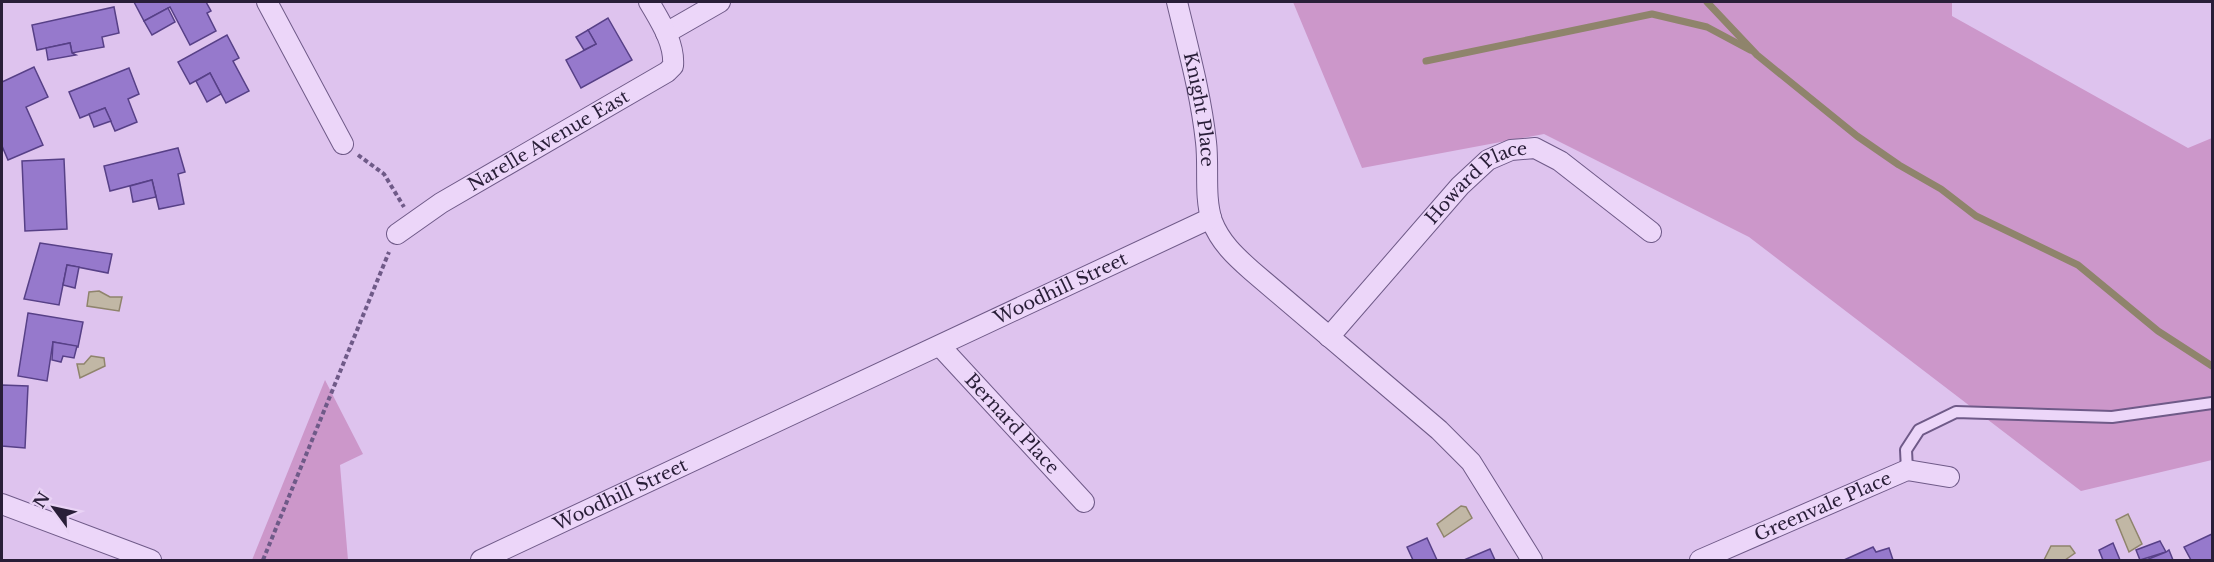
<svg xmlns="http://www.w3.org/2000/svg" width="2214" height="562" viewBox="0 0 2214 562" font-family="'Libre Baskerville',serif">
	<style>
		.green { fill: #cc97ca }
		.water { fill: #c1b7a5; stroke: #8f846c; stroke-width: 1.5 }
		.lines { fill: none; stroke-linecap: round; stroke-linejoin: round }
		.stream { stroke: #8f846c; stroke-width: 7 }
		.building { fill: #9679cc; stroke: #574087; stroke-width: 1.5 }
		.service-casing { stroke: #6f5a88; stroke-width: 14 }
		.minor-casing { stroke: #6f5a88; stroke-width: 22 }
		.path { stroke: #6f5a88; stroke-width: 4; stroke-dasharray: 4.5 3; stroke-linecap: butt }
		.service { stroke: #ecd6f9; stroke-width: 10 }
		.minor { stroke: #ecd6f9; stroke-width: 20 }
		.labels { text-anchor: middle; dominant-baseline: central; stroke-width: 4.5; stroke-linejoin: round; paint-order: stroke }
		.street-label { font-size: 18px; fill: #291e38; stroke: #e9d3f5 }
	</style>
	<rect width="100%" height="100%" fill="#dec3ee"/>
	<!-- green -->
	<g class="green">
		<polygon points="1293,2 1952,2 1952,16 2188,148 2212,138 2212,460 2081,491 1749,237 1544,134 1362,168"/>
		<polygon points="325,380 363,454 340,465 348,560 252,560"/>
	</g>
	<!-- water -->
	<g class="water">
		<polygon points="99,291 110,297 122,297 119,311 87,306 89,292"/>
		<polygon points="91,356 104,358 105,366 80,378 77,364 84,364"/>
		<polygon points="1461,506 1466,507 1472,518 1444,537 1437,524"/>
		<polygon points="2128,514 2142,544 2129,552 2116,520"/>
		<polygon points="2051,546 2070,546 2075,553 2065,560 2044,560"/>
	</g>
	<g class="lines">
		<!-- stream -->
		<g class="stream">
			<polyline points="1707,2 1757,55 1857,136 1899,165 1941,189 1976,216 2078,265 2158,331 2212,366"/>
			<polyline points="1426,61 1652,14 1707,27 1750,50"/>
		</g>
	</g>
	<!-- building -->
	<g class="building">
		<polygon points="134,2 206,2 211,11 207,13 216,31 190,45 170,7 144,21"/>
		<polygon points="114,7 119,33 102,37 104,47 72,53 70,43 37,50 32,25"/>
		<polygon points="168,8 175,22 152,35 144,21"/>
		<polygon points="608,18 632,60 581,88 566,60 596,44 588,30"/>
		<polygon points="588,30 596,44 584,50 576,37"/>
		<polygon points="227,35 239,58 233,61 249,91 226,103 210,73 190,84 178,62"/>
		<polygon points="70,43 72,53 76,55 48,60 46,48"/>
		<polygon points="34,67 48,97 26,107 43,145 8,160 2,146 2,82"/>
		<polygon points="129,68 139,94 128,99 137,122 115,131 105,108 80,118 69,92"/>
		<polygon points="210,73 221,94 207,102 196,81"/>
		<polygon points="105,108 111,121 94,127 89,114"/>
		<polygon points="178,148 185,172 178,174 184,204 159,209 152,180 110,191 104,166"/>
		<polygon points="64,159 67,229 25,231 22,161"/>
		<polygon points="152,180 156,197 133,202 130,186"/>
		<polygon points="40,243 112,254 108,273 67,265 59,305 24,299"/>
		<polygon points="67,265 79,267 75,288 63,285"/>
		<polygon points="28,313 83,322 78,347 53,342 47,381 18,376"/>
		<polygon points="53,342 77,346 74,358 63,356 61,362 52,360"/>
		<polygon points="2,385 28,386 25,448 2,446"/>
		<polygon points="2212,534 2212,560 2191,560 2184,547"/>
		<polygon points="1427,538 1437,560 1413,560 1407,547"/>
		<polygon points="2160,541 2166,552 2140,560 2136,550"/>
		<polygon points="2113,543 2120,560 2103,560 2099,550"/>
		<polygon points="1873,547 1876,552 1889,548 1893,560 1844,560"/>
		<polygon points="1490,549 1495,560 1464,560"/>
		<polygon points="2169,550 2173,560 2146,560 2166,552"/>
	</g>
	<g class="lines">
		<defs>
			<polyline id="service" points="1907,470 1906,450 1919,430 1956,412 2112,417 2212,403"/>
			<g id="minor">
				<polyline points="267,2 343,144"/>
				<path id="s1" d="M1177,2C1188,48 1201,95 1206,142C1209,167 1204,197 1212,221C1220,242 1235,256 1252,271L1439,430L1471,462L1532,560"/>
				<polyline points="666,33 720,2"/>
				<path id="s2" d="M397,234L441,203L667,72L673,66C675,43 660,21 649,2"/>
				<path id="s3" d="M1329,337L1460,186L1488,160L1511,150L1535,148L1560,161L1651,232"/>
				<path id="s4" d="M940,346L1084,502"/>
				<polyline points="2,504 151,560"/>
				<path id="s5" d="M481,560L1211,218"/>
				<path id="s6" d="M1700,560L1907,470L1949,477"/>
			</g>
		</defs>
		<!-- service casing -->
		<use href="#service" class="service-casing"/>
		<!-- minor casing -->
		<use href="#minor" class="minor-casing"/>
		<!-- path -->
		<g class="path">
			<polyline points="358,155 384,174 404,207"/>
			<polyline points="263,560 389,252"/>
		</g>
		<!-- service -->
		<use href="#service" class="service"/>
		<!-- minor -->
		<use href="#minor" class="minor"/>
	</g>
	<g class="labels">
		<!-- street labels -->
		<g class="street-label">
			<text stroke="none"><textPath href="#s1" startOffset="110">Knight Place</textPath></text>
			<text stroke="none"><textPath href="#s2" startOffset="178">Narelle Avenue East</textPath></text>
			<text stroke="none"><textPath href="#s3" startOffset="216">Howard Place</textPath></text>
			<text stroke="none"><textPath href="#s5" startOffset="640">Woodhill Street</textPath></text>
			<text stroke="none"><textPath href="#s4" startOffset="106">Bernard Place</textPath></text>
			<text stroke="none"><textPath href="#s5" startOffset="154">Woodhill Street</textPath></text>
			<text stroke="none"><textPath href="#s6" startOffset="134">Greenvale Place</textPath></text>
		</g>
	</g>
	<!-- border -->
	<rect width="2214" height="562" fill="none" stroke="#291e38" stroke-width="6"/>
	<!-- north arrow -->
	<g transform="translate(54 508) rotate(303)" stroke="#e9d3f5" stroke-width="4.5" paint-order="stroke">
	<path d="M0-4.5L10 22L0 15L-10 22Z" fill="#291e38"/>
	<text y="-9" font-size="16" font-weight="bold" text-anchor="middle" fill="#291e38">N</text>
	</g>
</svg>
